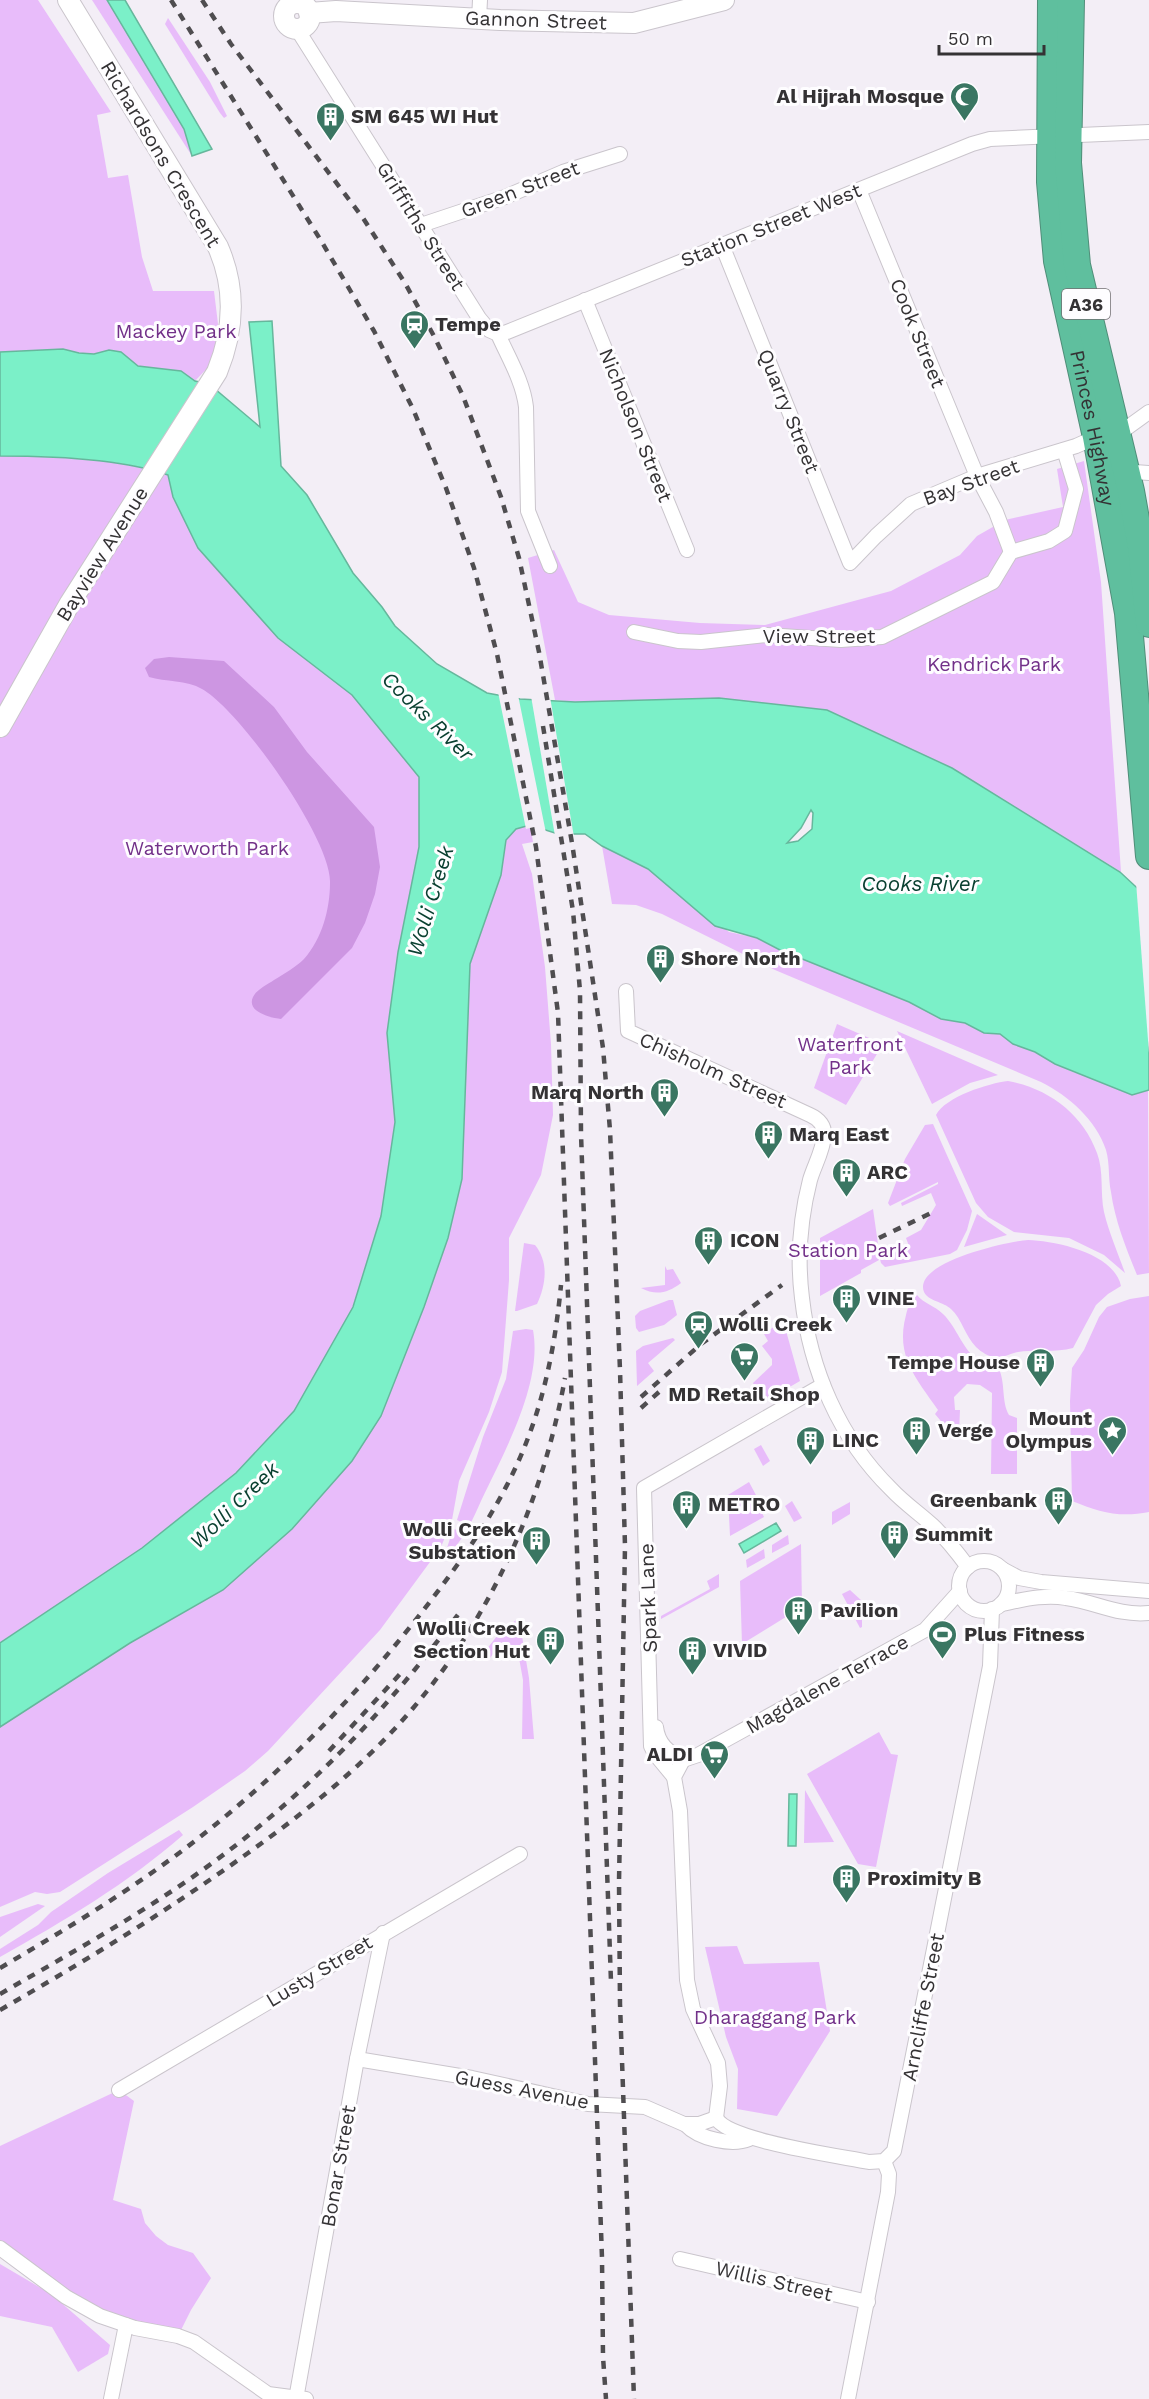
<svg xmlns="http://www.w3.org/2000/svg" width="1149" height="2399" viewBox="0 0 1149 2399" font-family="'Work Sans',sans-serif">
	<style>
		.green { fill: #e8bcfa }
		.forest { fill: #cd96e2 }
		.water { fill: #7bf0c8; stroke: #66b79c; stroke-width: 1.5; fill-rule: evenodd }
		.pier { fill: #f3eef6 }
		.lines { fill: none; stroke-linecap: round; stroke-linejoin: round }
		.street-casing { stroke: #cac5cc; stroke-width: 16 }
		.secondary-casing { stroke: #cac5cc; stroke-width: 22 }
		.highway-casing { stroke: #508e79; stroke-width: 28 }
		.street { stroke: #fff; stroke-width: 14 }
		.secondary { stroke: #fff; stroke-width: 20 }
		.highway { stroke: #5fbf9e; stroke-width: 26 }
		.rail { stroke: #4f4d50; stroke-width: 4.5; stroke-dasharray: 8 8; stroke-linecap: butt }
		.labels { text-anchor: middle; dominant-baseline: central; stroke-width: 6; stroke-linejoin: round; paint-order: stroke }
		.shield { fill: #fefdff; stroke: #716f71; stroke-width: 1.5 }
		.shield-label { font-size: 18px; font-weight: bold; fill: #343234 }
		.street-label { font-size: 20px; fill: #343234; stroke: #fefdff }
		.poi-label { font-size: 20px; font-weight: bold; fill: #343234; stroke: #fefdff; text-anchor: start }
		.park-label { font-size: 20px; fill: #723089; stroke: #fefdff }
		.water-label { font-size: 21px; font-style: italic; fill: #0a4031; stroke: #fefdff }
	</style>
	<rect width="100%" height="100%" fill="#f3eef6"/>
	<!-- green -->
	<g class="green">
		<polygon points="0,0 38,0 111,112 97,115 108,178 128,175 142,257 153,291 214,291 218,324 213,362 195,381 181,371 138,366 121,352 109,350 94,354 79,353 63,349 0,352"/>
		<polygon points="92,0 107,0 184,129 192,156"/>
		<polygon points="168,18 210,82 227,116 224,118 220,113 165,24"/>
		<path d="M0,456C51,456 120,458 168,475L173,497L198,548L278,638L352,695L419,777V847L398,952L387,1033L395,1122L381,1216L353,1307L294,1411L236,1473L142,1548L0,1643Z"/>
		<polygon points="1084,461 1101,582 1121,872 952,768 827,710 719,698 575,702 555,700 528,558 554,550 578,602 609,615 700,623 765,625 891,591 960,555 977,536 1005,520 1063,507 1057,469"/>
		<polygon points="530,825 533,842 522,844 532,874 545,967 551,1044 553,1115 541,1175 509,1238 509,1280 502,1372 489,1412 459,1481 452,1520 441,1547 380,1630 268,1751 245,1771 193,1807 60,1892 47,1894 35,1892 0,1907 0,1727 130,1643 223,1590 292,1529 352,1461 381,1416 424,1307 448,1238 462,1179 470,964 501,875 506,840 516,829"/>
		<path d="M602,846L648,869L729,932L757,938L780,950L909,1002L941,1019L965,1023L984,1033L1000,1034L1013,1044L1035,1052L1073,1072L1140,1093L1148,1090L1149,1273L1137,1275C1126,1248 1115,1221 1111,1192C1108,1178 1110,1164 1106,1150C1096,1120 1069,1096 1041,1082L775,970L662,914L636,905L612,904Z"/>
		<polygon points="837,1024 883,1044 846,1105 814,1088"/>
		<polygon points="897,1031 998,1075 970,1083 932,1104"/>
		<path d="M1008,1081C1048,1088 1083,1114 1097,1153C1104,1171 1100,1193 1104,1212C1109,1233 1118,1253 1125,1273L1104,1255L1069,1238L1014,1232L988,1217L976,1203L936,1115C945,1097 989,1083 1008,1081Z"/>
		<polygon points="933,1124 972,1211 967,1230 957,1250 950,1254 885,1267 881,1263 879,1255 879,1260 861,1270 861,1273 820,1296 820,1238 873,1209 879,1251 891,1245 894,1253 909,1246 906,1238 921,1230 936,1205 931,1193 902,1206 901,1203 938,1184 938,1182 890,1206 888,1203 905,1159 925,1125"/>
		<polygon points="977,1214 1007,1235 964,1247"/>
		<path d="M1028,1240C1056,1241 1114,1253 1121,1286L1108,1294L1096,1305L1073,1348C1055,1353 1037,1349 1018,1352C1011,1353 1004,1358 996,1357C989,1357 981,1352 976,1347C965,1336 962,1319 951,1309C944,1302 928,1301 924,1292C912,1262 1010,1241 1028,1240Z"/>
		<path d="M524,1243L535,1245C549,1262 546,1285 537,1304L517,1311H515Z"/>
		<path d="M665,1266L667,1270L673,1269L681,1283C668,1293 656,1296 641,1288L665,1285Z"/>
		<path d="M917,1295C924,1304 934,1305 943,1314C957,1327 963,1352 980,1361C985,1364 992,1365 998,1367C1006,1382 1001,1401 1009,1415L1017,1418V1474H991L992,1393L980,1385L967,1384L954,1397L955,1410H960L959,1433H955V1438L935,1414L938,1410C916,1378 895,1356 906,1315C908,1307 910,1300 917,1295Z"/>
		<path d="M1149,1296V1512C1119,1518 1099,1512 1072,1501L1070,1401L1072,1368L1084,1350L1099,1317L1107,1307L1130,1299Z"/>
		<polygon points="669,1300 673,1300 677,1315 664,1325 639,1332 636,1328 635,1316 640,1311"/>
		<polygon points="783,1320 800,1381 762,1403 753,1383 772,1365 772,1359 762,1346 768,1341 764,1334"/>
		<path d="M526,1329L533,1330C543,1384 503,1454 481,1501C473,1519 465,1538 450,1552L447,1548L453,1529L458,1530L461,1522L457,1520L483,1437L506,1379L513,1331Z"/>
		<polygon points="673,1338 675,1340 648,1363 654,1371 637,1386 636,1351 643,1346"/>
		<polygon points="761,1445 770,1461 763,1466 754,1449"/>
		<polygon points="749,1482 764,1510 762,1513 764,1517 730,1536 728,1495"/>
		<polygon points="792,1501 802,1518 794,1522 785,1506"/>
		<polygon points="850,1502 850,1514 832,1525 832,1512"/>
		<polygon points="788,1535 789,1544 772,1553 772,1545"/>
		<polygon points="801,1544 802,1607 742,1644 740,1581"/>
		<polygon points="764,1549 765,1558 747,1568 746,1560"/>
		<polygon points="719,1574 719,1587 661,1619 661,1616 710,1589 707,1581"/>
		<polygon points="850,1590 862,1601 862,1627 860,1628 842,1594"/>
		<polygon points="519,1618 529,1678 534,1739 522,1739 523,1680 519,1658 504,1647 495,1651 488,1661 482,1655 501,1631"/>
		<polygon points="879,1732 891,1754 898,1755 876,1867 858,1864 807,1774"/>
		<polygon points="805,1790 834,1842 804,1843"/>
		<path d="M179,1830L183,1835C127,1884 64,1921 0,1957V1949L38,1925L51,1912L108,1873Z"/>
		<polygon points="38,1904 45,1906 0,1937 0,1917"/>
		<polygon points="737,1946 744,1964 819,1962 830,2031 777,2116 737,2109 738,2069 726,2037 705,1947"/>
		<polygon points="119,2090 134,2101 113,2200 141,2209 145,2223 156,2236 168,2245 193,2253 211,2278 191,2310 178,2336 100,2316 0,2248 0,2146"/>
		<polygon points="0,2264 51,2294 110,2345 108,2354 78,2372 52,2327 0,2316"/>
	</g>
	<!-- forest -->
	<path class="forest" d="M169,657L224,661L274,707L307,752L374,827L380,867L375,894L365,923L352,948L281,1019C271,1018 246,1012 253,997C257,989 267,985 274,980C284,974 296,967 304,959C322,939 330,909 330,883C332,840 240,710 202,689C187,680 165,682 149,677L145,668L154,659Z"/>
	<!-- water -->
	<g class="water">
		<polygon points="107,0 125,0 212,149 192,156 184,129"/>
		<path d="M272,321L281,466L307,495L353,573L382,607L395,626L437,664L487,693L520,699L575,702L719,698L827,710L952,768L1120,872L1149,899V1090L1132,1095L1055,1064L1035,1052L1013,1044L1000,1034L984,1033L965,1023L941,1019L909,1002L780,950L757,938L715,926L648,869L602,846L585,834H558L530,825L516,829L506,840L501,875L470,964L462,1179L448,1238L424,1307L381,1416L352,1461L292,1529L223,1590L130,1643L0,1727V1643L142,1548L236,1473L294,1411L353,1307L381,1216L395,1122L387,1033L398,952L419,847V777L352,695L278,638L198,548L173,497L168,475C120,458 51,456 0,456V352L63,349L79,353L94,354L109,350L121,352L138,366L181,371L195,381L209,384L260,427L249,322ZM811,810L813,813L812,829L798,841L787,843L801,828Z"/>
		<polygon points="776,1523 781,1531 744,1553 739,1544"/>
		<polygon points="789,1794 797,1794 796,1846 788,1846"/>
	</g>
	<!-- pier -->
	<g class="pier">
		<polygon points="498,692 518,695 546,833 530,828 526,829"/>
		<polygon points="531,696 550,697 574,837 555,836"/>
		<polygon points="1136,882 1149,895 1149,1053"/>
	</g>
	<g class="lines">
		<defs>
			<g id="street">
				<polyline points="479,19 480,0"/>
				<path d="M297,29L479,318L489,330L498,334C508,357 523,381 526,407L528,511L550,566"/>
				<polyline points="859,190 977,476 996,512 1011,552"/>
				<polyline points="421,225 505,197 563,172 620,154"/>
				<polyline points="722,245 850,563 876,536 911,504 977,476 1076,446 1096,437"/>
				<polyline points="585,300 687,550"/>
				<polyline points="498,334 507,332 972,144 990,139 1149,132"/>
				<polyline points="1117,435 1149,412"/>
				<polyline points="1121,471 1149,473"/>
				<polyline points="634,632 678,641 701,642 767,635 841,640 882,637 993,582 1011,552 1049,541 1065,531 1076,489 1064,450"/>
				<path d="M626,991L628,1031L810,1115C819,1119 825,1126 824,1136C823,1151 814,1166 810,1180C800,1219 797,1258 802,1298C810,1369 839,1438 891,1489C904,1503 919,1513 932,1525C946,1538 957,1552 968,1567"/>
				<circle cx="984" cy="1586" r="25"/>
				<polyline points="1004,1570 1019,1578 1041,1582 1149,1591"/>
				<path d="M1001,1604C1022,1600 1044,1594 1066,1598C1096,1602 1117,1616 1149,1613"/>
				<path d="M656,1727C658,1744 668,1752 683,1760"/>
				<polyline points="683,1760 674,1777 680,1811 687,1980 693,2009 718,2063 720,2086 716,2118"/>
				<polyline points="683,1760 698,1755 925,1630 960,1591"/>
				<polyline points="674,1777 655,1754 651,1746 644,1488 823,1385"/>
				<polyline points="357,2059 472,2078 588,2104 645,2107 684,2124 699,2124 716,2118"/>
				<polyline points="119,2090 520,1854"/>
				<path d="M716,2118C728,2141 840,2156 869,2162L884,2161L894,2151L990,1666L992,1609"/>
				<path d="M686,2125C699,2139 732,2146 749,2139"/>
				<polyline points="0,2248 66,2297 100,2316 135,2328 178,2336 194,2342 268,2394 306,2399"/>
				<polyline points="680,2259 868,2302"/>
				<polyline points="111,2399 126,2325"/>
				<polyline points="296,2399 357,2059 383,1933"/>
				<polyline points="848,2399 888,2192 889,2174 884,2161"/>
			</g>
			<g id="secondary">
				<circle cx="297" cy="16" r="13"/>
				<polyline points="309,13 336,11 500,20 634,23 724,0"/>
				<path d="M0,727L70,603L217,372C234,331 236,288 218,247L68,0"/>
			</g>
			<g id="highway">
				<path id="s1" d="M1051,0L1050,182L1057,261L1096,437L1128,613L1149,856"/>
				<polyline points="1071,0 1068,163 1077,265 1131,491 1141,547 1149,624"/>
			</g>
		</defs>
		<!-- street casing -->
		<use href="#street" class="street-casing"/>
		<!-- secondary casing -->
		<use href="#secondary" class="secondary-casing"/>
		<!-- highway casing -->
		<use href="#highway" class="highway-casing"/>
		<!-- street -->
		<use href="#street" class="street"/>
		<!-- secondary -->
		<use href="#secondary" class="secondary"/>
		<!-- highway -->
		<use href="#highway" class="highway"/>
		<!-- rail -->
		<g class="rail">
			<polyline points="171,0 320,239 374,331 413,409 446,488 474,568 497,654 536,847 558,1013 602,2258 603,2357 606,2399"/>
			<polyline points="202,0 231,44 363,218 405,283 435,338 463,396 501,497 519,558 539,652 572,843 603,1048 610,1130 620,1370 625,1546 619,1882 620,2004 634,2399"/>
			<polyline points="543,726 573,911 580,991 581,1134 611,1982"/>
			<polyline points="879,1238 931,1213"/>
			<polyline points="641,1397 701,1344 782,1285"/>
			<polyline points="641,1408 659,1392"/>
			<polyline points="329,1751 400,1674"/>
			<path d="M0,1968C58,1934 116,1899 171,1859C269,1787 358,1696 432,1599C470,1549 506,1497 528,1438C547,1388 556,1337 561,1285"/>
			<path d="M0,1994C90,1942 183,1891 262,1824C310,1784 355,1740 395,1693C418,1667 439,1639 460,1612"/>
			<path d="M0,2010C85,1961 169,1910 248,1853C308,1810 366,1764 414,1707C494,1612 543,1499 565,1378"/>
		</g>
	</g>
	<!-- icons -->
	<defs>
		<symbol id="mosque-pin" viewBox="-11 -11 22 30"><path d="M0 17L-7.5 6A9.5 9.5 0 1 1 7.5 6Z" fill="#3a7662" stroke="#fefdff"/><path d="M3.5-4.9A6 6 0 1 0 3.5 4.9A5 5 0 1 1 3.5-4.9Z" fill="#fff"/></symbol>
		<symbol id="building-pin" viewBox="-11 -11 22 30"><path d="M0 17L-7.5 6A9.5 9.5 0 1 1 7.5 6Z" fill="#3a7662" stroke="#fefdff"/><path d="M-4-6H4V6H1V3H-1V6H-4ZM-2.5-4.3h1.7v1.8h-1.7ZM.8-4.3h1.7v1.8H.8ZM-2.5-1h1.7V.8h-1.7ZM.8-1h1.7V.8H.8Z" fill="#fff"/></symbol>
		<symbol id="station-pin" viewBox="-11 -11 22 30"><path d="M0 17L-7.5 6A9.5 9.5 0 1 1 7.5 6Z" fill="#3a7662" stroke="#fefdff"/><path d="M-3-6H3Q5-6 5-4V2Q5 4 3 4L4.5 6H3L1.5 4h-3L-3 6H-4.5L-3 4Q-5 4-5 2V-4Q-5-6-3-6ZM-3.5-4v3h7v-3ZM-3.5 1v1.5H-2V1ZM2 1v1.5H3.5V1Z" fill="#fff"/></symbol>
		<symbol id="supermarket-pin" viewBox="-11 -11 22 30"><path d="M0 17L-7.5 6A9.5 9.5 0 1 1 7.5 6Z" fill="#3a7662" stroke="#fefdff"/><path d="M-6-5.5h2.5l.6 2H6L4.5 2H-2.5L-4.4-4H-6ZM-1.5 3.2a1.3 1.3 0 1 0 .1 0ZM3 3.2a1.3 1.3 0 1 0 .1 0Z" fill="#fff"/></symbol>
		<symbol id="sight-pin" viewBox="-11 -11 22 30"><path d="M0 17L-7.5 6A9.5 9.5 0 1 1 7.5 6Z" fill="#3a7662" stroke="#fefdff"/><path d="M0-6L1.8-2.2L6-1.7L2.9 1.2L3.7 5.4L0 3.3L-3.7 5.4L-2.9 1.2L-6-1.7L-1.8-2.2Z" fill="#fff"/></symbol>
		<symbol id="stadium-pin" viewBox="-11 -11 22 30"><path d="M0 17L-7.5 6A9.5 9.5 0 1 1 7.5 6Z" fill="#3a7662" stroke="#fefdff"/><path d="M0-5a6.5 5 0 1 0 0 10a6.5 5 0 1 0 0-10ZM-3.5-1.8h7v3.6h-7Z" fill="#fff"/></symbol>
	</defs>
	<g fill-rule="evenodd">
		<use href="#mosque-pin" x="948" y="80" width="33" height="45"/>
		<use href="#building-pin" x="314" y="100" width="33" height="45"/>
		<use href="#station-pin" x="398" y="308" width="33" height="45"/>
		<use href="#building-pin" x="644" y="942" width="33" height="45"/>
		<use href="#building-pin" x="648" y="1076" width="33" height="45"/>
		<use href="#building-pin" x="752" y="1118" width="33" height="45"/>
		<use href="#building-pin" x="830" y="1156" width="33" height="45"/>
		<use href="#building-pin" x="692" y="1224" width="33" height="45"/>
		<use href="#building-pin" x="830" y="1282" width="33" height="45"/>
		<use href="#station-pin" x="682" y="1308" width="33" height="45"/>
		<use href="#supermarket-pin" x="728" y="1340" width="33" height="45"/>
		<use href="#building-pin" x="1024" y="1346" width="33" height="45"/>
		<use href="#building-pin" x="900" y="1414" width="33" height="45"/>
		<use href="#sight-pin" x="1096" y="1414" width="33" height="45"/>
		<use href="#building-pin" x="794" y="1424" width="33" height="45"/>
		<use href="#building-pin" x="1042" y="1484" width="33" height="45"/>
		<use href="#building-pin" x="670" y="1488" width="33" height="45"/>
		<use href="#building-pin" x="878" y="1518" width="33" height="45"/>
		<use href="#building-pin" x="520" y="1524" width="33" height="45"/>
		<use href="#building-pin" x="782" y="1594" width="33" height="45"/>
		<use href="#stadium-pin" x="926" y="1618" width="33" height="45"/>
		<use href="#building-pin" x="534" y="1624" width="33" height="45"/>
		<use href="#building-pin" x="676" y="1634" width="33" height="45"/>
		<use href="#supermarket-pin" x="698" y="1738" width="33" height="45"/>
		<use href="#building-pin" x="830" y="1862" width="33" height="45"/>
	</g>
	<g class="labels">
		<!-- shield labels -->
		<rect class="shield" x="1062" y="289" width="48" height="30" rx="4.5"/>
		<g class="shield-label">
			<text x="1086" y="304">A36</text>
		</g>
		<!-- street labels -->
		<g class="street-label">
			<text transform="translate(536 20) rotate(2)">Gannon Street</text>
			<text transform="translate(161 154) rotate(59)">Richardsons Crescent</text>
			<text transform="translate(520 189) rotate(-21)">Green Street</text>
			<text transform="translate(771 225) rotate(-22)">Station Street West</text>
			<text transform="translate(421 226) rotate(58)">Griffiths Street</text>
			<text transform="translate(918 333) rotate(68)">Cook Street</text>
			<text transform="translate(789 411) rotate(68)">Quarry Street</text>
			<text transform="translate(636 425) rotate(68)">Nicholson Street</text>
			<text stroke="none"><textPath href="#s1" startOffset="432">Princes Highway</textPath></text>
			<text transform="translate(971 482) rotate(-20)">Bay Street</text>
			<text transform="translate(102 554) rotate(-58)">Bayview Avenue</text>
			<text x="819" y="636">View Street</text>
			<text transform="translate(713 1070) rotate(24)">Chisholm Street</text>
			<text transform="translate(648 1598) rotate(-92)">Spark Lane</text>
			<text transform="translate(827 1684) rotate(-29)">Magdalene Terrace</text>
			<text transform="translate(319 1971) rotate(-31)">Lusty Street</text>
			<text transform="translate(923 2007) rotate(-79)">Arncliffe Street</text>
			<text transform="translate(522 2089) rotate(11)">Guess Avenue</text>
			<text transform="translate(338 2166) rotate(-80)">Bonar Street</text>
			<text transform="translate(774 2281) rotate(13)">Willis Street</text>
		</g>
		<!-- poi labels -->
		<g class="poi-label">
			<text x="944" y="96" text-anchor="end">Al Hijrah Mosque</text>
			<text x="351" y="116">SM 645 WI Hut</text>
			<text x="435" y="324">Tempe</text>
			<text x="681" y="958">Shore North</text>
			<text x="644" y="1092" text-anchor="end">Marq North</text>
			<text x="789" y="1134">Marq East</text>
			<text x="867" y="1172">ARC</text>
			<text x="730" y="1240">ICON</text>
			<text x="867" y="1298">VINE</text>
			<text x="719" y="1324">Wolli Creek</text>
			<text x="1020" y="1362" text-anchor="end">Tempe House</text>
			<text x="744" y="1394" text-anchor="middle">MD Retail Shop</text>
			<text x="1092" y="1418" text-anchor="end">Mount<tspan x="1092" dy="23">Olympus</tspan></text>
			<text x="938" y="1430">Verge</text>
			<text x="832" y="1440">LINC</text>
			<text x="1037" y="1500" text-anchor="end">Greenbank</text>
			<text x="708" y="1504">METRO</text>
			<text x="516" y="1529" text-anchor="end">Wolli Creek<tspan x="516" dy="23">Substation</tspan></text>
			<text x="915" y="1534">Summit</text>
			<text x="820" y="1610">Pavilion</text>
			<text x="530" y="1628" text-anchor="end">Wolli Creek<tspan x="530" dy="23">Section Hut</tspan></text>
			<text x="964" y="1634">Plus Fitness</text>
			<text x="713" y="1650">VIVID</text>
			<text x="693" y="1754" text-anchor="end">ALDI</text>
			<text x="867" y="1878">Proximity B</text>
		</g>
		<!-- park labels -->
		<g class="park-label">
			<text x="176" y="331">Mackey Park</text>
			<text x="994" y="664">Kendrick Park</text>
			<text x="207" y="848">Waterworth Park</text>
			<text x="850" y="1044">Waterfront<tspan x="850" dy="23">Park</tspan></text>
			<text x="848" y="1250">Station Park</text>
			<text x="775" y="2017">Dharaggang Park</text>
		</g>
		<!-- water labels -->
		<g class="water-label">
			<text transform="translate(428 716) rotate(44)">Cooks River</text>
			<text x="920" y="883">Cooks River</text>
			<text transform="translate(430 901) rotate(-73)">Wolli Creek</text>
			<text transform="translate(234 1505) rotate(-44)">Wolli Creek</text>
		</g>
	</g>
	<!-- scale -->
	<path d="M939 45v9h105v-9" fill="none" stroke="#343234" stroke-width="3"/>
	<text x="948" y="45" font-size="18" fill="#343234" stroke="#fefdff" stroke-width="4.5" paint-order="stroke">50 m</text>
</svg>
